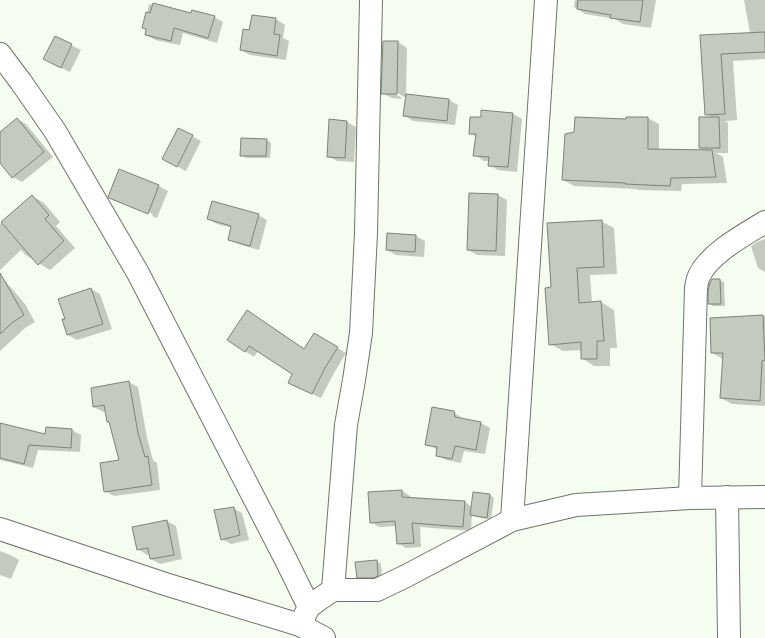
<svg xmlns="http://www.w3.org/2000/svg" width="765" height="638" viewBox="0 0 765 638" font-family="Ubuntu,sans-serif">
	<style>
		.shadow { fill: #0003 }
		.building { fill: #c3cbbf; stroke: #7c8378 }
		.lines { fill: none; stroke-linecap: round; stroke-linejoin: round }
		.minor-casing { stroke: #6e756a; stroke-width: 24 }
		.minor { stroke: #fff; stroke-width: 22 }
	</style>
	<rect width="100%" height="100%" fill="#f5fdf0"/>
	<!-- shadow -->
	<g class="shadow">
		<polygon points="575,0 656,0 651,28 623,24 615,19 585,14 574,7"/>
		<polygon points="744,0 765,0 765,59 733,61 737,120 725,121 728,123 728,153 716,153 723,157 727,183 682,184 681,191 638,190 636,189 574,186 563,180 627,120 627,118 648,118 659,124 659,150 705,151 700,148 712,118 706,114 702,36 750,33"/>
		<polygon points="149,4 191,14 214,17 223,22 217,43 183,33 180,45 155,40 146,34 147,30 144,28"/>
		<polygon points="253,16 276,19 285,25 283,38 289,41 286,60 250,55 241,50 250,31"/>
		<polygon points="55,37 81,50 70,72 53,64"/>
		<polygon points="398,42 407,48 406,95 449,100 458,105 455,125 413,121 404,115 406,98 394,91 393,92 403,99 392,98 382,93"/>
		<polygon points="513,114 522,119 517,172 498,170 489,165 489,161 484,161 475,155 476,137 470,133 482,119"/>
		<polygon points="17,119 26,124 53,157 22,182 13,177 0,161 0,133"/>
		<polygon points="330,120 347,122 356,127 354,162 337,161 328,156"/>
		<polygon points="192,136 201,141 186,171 172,164"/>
		<polygon points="267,140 271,143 270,158 246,158 241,155"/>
		<polygon points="120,170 159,186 168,191 157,218 152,216 153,214 117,200 117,202 109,197"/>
		<polygon points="470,194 498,195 507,200 505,256 477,255 468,250"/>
		<polygon points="32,196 44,203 60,222 56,226 75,248 50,270 27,256 21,250 0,270 0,224"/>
		<polygon points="258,215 267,220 259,250 238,244 229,239 232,228 217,224 208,219"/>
		<polygon points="601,221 614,228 617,274 590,275 592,303 601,302 614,310 617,348 610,348 610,366 594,366 582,358 582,350 563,351 550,344 552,288"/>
		<polygon points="388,234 416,236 425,241 424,257 396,255 387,250"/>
		<polygon points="765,239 765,272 758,268 751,246 759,241"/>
		<polygon points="0,275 25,304 35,322 25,328 0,351"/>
		<polygon points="720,280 724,282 725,306 713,306 709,304"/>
		<polygon points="91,289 100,294 112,329 77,340 68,335"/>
		<polygon points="765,316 765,406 732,404 721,398 723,359 712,353 711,319"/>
		<polygon points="256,317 305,349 314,334 346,353 334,373 321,398 298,388 289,383 293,374 258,351 254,357 228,340"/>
		<polygon points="129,382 138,387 147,438 153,460 157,463 160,490 114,496 105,491 120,461 110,423 108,421 106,411 103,412 94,407"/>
		<polygon points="453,412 462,418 463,419 481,423 490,428 485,454 464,451 461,463 446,460 437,455 438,450 427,444"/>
		<polygon points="0,424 46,435 72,430 81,435 80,452 38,450 33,468 0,460"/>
		<polygon points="402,491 410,496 410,498 465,502 472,507 490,495 494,498 491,519 476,517 472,515 471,531 420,527 421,547 406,548 398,543 397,526 379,527 371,522"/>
		<polygon points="233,508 242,513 249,540 231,544 222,539"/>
		<polygon points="167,521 176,526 182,559 160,564 151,559 150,554 147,555 138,549"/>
		<polygon points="0,551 10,555 19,560 11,579 0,575"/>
		<polygon points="376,561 381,564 382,578 379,579 362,579 358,577"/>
	</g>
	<!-- building -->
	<g class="building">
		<polygon points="578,0 643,0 640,22 610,18 611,15 577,9"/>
		<polygon points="153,3 191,13 192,10 215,16 208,38 174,28 171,41 145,35 146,29 142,28 146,12 150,13"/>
		<polygon points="252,15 276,18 274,34 280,35 277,56 240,50 243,29 249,30"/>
		<polygon points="765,32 765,52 721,54 725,114 705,115 700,35"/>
		<polygon points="55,36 72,44 61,68 43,59"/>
		<polygon points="383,41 398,41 397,94 381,94"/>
		<polygon points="406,94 449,99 447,121 403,116"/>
		<polygon points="481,110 513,113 508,167 488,166 489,157 473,156 476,134 469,134 470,117 481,117"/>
		<polygon points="575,117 626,119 626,117 648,117 648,149 712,150 716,177 671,178 670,186 625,184 625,183 562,180 565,134 574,132"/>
		<polygon points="699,117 719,117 720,148 699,148"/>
		<polygon points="17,118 44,152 12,178 0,163 0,132"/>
		<polygon points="329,119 347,121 345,158 327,157"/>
		<polygon points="178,128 193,135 177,167 162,159"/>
		<polygon points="241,138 267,139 266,156 240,156"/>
		<polygon points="119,169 159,185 148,214 109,198 108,197"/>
		<polygon points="469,193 498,194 496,251 467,250"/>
		<polygon points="32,195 49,215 45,219 64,241 38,265 1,222"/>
		<polygon points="212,201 259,214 250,246 228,240 231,226 207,219"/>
		<polygon points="602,220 604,267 577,268 579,303 601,301 604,341 597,341 597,359 581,359 581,342 549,345 545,288 551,287 547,223"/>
		<polygon points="387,233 416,235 415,252 386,250"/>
		<polygon points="0,273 24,315 13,322 0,334"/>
		<polygon points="712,279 720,279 721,304 708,304 708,290 710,283"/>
		<polygon points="91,288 103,324 67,335 62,319 65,319 58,299"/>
		<polygon points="247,310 304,349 314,333 338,347 325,368 312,394 288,383 292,374 249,346 245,352 227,340"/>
		<polygon points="763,315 765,360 762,361 760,401 720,398 723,353 711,353 710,318"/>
		<polygon points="129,381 138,433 145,457 148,456 152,485 104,492 100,463 119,460 109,422 107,422 104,405 93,407 91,388"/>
		<polygon points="432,407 454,411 455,417 481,422 476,450 455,446 452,459 436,456 437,447 425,445"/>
		<polygon points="0,423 45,434 46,427 72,429 71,448 29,445 24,464 0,458"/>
		<polygon points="402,490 402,497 465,501 463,527 412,523 414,543 397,544 395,521 370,523 368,492"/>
		<polygon points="473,492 490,494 487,518 470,515"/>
		<polygon points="234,507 240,535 221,540 214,510"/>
		<polygon points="167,520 174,555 150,559 148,548 137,550 132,527"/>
		<polygon points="377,560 378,576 374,578 357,578 355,562"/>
	</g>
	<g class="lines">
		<defs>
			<g id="minor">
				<polyline points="0,54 21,82 55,131 138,273 286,560 309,607"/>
				<polyline points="727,497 729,638"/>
				<path d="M690,498L696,288C697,284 697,280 699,276C710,253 744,235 765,222"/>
				<polyline points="512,520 546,0"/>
				<polyline points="0,529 165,584 300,625 324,638"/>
				<polyline points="333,590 346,425 354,380 361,333 366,233 371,0"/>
				<polyline points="300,625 309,607 321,598 333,590 377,590 406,576 512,520 576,505 690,498 765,497"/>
			</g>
		</defs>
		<!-- minor casing -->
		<use href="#minor" class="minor-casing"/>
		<!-- minor -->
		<use href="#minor" class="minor"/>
	</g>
</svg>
